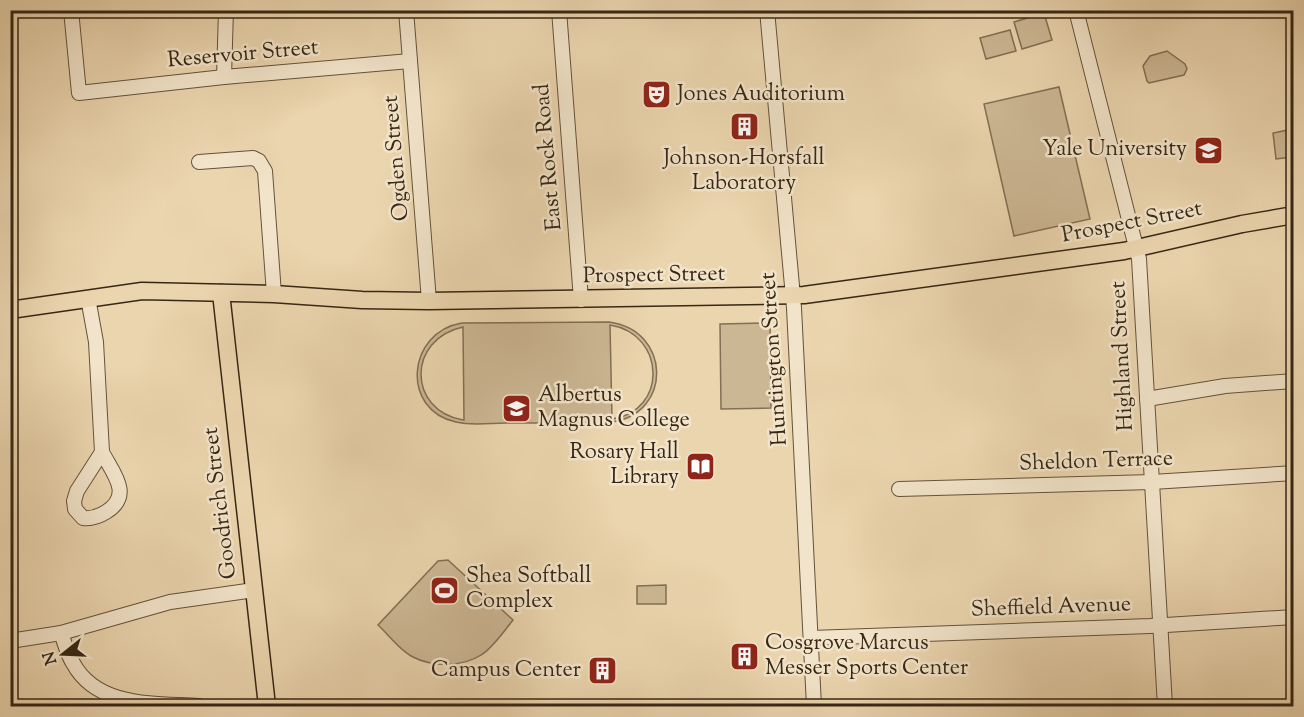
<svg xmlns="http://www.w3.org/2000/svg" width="1304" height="717" viewBox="0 0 1304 717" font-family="'Sorts Mill Goudy',serif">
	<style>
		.green { fill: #ccb794; stroke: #826f54; stroke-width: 1.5; fill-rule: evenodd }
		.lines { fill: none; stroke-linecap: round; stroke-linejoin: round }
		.minor-casing { stroke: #64523b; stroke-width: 16 }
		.major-casing { stroke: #372715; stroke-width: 19 }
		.minor { stroke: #f2e4ca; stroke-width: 14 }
		.major { stroke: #ebd5ae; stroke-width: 16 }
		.labels { text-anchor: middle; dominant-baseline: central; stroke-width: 5; stroke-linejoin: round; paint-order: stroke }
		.street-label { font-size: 22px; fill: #372715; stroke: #f2e4ca }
		.poi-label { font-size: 22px; fill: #372715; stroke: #f2e4ca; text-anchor: start }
	</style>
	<rect width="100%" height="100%" fill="#ebd5ae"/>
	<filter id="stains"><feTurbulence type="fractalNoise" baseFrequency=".00333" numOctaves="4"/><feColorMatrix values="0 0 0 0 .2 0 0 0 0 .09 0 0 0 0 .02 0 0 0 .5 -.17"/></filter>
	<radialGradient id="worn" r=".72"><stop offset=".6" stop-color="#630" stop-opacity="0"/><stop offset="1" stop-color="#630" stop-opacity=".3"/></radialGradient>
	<!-- green -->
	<g class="green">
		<polygon points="1044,13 1052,40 1022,49 1014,22"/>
		<polygon points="1010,30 1016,51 986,59 980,38"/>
		<polygon points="1167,51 1185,64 1187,69 1184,75 1149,83 1147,81 1143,66 1150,56"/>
		<polygon points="1059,87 1090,219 1014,236 984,104"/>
		<polygon points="1288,130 1293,157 1276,159 1273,133"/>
		<path d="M609,322C671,330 673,413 612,422C577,423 541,423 506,423C490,423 472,426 456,422C400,410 407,332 462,323ZM610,325C666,334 668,411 612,419ZM463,327L464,420H463C407,410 407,339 463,327Z"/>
		<polygon points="770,323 771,408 721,409 720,324"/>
		<path d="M448,560L513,620C505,630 492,649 481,655C463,667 432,667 413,657C400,651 389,635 378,625L438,561Z"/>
		<polygon points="666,585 666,604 637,604 637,586"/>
	</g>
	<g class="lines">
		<defs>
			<g id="minor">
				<polyline points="71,10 79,93 224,77 410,61"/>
				<polyline points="406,10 429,301"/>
				<polyline points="559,10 581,300"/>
				<polyline points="767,10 794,308 814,706"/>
				<polyline points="1076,10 1139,259 1165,706"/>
				<polyline points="224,77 226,10"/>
				<polyline points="199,162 253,158 259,161 265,171 274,294"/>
				<polyline points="88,298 96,342 102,452"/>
				<polyline points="1147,399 1225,386 1294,381"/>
				<path d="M102,452C112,472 134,495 106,512C98,517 91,519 83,518L75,509L74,501L77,491Z"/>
				<polyline points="899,489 1152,482 1294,473"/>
				<path d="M61,633C65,643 67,654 73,663C97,708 155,703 199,706"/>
				<polyline points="811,638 1150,626 1294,617"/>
				<polyline points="10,641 61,633 170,602 254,590"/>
			</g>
			<g id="major">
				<polyline points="221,293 267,706"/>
				<polyline points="10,310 142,291 274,294 362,300 429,301 804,295 1124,251 1242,224 1294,215"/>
			</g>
		</defs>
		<!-- minor casing -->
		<use href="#minor" class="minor-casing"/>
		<!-- major casing -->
		<use href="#major" class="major-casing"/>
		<!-- minor -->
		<use href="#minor" class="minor"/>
		<!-- major -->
		<use href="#major" class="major"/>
	</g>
	<!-- icons -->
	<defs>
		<symbol id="theatre-square" viewBox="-11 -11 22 22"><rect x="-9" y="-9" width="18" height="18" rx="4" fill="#8f2418" stroke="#f2e4ca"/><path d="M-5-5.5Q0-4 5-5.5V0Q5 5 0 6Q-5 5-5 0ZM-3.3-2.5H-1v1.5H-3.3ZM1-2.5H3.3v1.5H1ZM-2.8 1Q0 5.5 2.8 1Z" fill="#fff"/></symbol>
		<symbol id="building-square" viewBox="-11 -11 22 22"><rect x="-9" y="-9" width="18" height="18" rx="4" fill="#8f2418" stroke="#f2e4ca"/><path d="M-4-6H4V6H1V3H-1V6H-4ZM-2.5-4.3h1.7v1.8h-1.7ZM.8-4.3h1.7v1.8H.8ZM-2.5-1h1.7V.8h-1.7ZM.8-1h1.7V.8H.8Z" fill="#fff"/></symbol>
		<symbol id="university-square" viewBox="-11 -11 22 22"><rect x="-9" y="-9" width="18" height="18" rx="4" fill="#8f2418" stroke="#f2e4ca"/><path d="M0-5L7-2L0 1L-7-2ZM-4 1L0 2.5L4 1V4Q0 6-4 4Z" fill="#fff"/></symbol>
		<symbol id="library-square" viewBox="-11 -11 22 22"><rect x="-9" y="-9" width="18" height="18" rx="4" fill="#8f2418" stroke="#f2e4ca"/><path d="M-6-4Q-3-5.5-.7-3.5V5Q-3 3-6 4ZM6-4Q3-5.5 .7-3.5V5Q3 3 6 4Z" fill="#fff"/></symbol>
		<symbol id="stadium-square" viewBox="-11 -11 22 22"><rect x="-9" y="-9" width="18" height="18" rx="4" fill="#8f2418" stroke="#f2e4ca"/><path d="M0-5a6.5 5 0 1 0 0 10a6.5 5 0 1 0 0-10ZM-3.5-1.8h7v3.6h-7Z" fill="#fff"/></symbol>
	</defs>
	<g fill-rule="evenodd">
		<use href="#theatre-square" x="640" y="78" width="33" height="33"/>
		<use href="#building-square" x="728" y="110" width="33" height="33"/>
		<use href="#university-square" x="1192" y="134" width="33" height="33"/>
		<use href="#university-square" x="500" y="392" width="33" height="33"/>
		<use href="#library-square" x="684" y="450" width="33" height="33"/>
		<use href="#stadium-square" x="428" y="574" width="33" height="33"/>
		<use href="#building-square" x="728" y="640" width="33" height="33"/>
		<use href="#building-square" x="586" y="654" width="33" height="33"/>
	</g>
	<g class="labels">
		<!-- street labels -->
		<g class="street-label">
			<text transform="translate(243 55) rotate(-5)">Reservoir Street</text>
			<text transform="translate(549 157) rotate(-95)">East Rock Road</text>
			<text transform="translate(397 158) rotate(-95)">Ogden Street</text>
			<text transform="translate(1132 223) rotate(-11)">Prospect Street</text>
			<text transform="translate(654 276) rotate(-1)">Prospect Street</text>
			<text transform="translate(1123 356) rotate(-93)">Highland Street</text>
			<text transform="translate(775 359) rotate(-94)">Huntington Street</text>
			<text transform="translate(1096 462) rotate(-2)">Sheldon Terrace</text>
			<text transform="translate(221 503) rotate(-97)">Goodrich Street</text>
			<text transform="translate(1051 608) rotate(-2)">Sheffield Avenue</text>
		</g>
		<!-- poi labels -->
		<g class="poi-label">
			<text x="677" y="95">Jones Auditorium</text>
			<text x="1187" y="150" text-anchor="end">Yale University</text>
			<text x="744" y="159" text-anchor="middle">Johnson-Horsfall<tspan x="744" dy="25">Laboratory</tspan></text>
			<text x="538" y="396">Albertus<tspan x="538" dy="25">Magnus College</tspan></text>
			<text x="679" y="453" text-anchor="end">Rosary Hall<tspan x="679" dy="25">Library</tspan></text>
			<text x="466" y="577">Shea Softball<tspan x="466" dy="25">Complex</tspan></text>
			<text x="765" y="644">Cosgrove Marcus<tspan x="765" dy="25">Messer Sports Center</tspan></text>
			<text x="581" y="671" text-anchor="end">Campus Center</text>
		</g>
	</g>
	<!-- margin -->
	<rect width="1304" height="717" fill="none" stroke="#ebd5ae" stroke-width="36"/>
	<rect x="12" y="12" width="1280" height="693" fill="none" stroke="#372715" stroke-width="3"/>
	<rect x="18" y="18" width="1268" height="681" fill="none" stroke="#372715" stroke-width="1.5"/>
	<!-- north arrow -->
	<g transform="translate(63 654) rotate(252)" stroke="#f2e4ca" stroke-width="4.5" paint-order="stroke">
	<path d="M0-4.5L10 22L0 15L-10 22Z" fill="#372715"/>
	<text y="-9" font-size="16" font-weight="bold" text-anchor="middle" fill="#372715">N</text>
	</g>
	<rect width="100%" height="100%" filter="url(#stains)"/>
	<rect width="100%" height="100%" fill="url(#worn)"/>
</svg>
